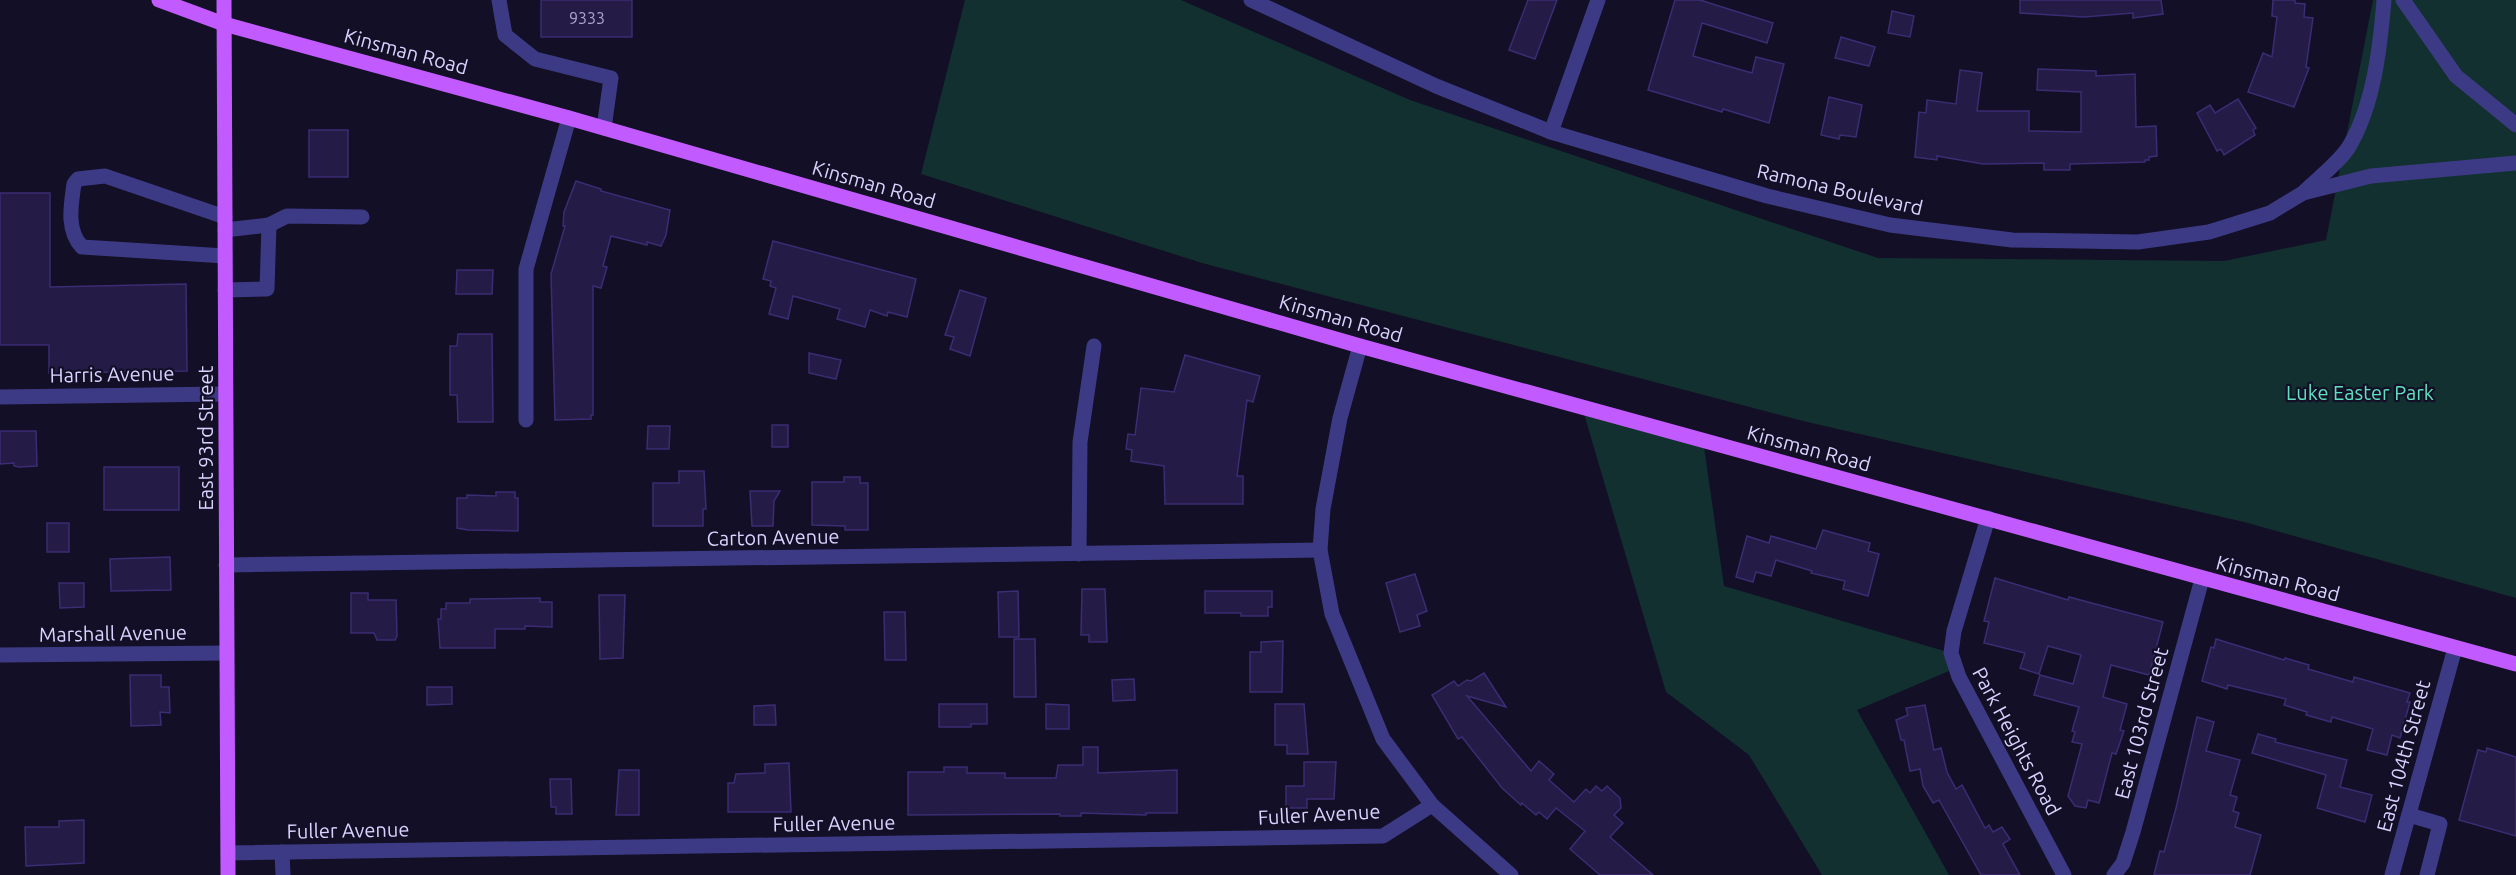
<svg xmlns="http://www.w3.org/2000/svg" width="2516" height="875" viewBox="0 0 2516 875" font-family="Ubuntu,sans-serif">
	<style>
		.green { fill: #12302f }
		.building { fill: #241b47; stroke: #3b2d73; stroke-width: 1.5 }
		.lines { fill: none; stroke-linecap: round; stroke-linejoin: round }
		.minor { stroke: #3d3a85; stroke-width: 15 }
		.major { stroke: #c25bff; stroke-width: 15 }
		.labels { text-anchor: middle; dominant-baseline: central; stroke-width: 4.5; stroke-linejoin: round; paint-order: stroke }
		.number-label { font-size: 16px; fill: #aca6d1 }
		.street-label { font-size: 20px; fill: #d9d4ff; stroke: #130f26 }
		.park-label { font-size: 20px; fill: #5fe0c0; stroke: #130f26 }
	</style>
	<rect width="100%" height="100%" fill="#130f26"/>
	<!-- green -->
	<g class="green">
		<polygon points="965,0 1181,0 1410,100 1878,258 2224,261 2326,240 2373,0 2516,0 2516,598 2244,522 1803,421 1202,263 921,174"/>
		<polygon points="1582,407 1703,440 1724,586 1951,653 1956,668 1857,710 1949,875 1822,875 1749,755 1666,692"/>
	</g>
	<!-- building -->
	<g class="building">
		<rect x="541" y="0" width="91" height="37"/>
		<polygon points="1528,0 1557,0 1535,59 1509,50"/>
		<polygon points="1675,0 1700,0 1773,23 1767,43 1702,23 1693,56 1752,73 1756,57 1784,64 1769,123 1723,109 1722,112 1648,90"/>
		<polygon points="2020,0 2161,0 2163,14 2133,18 2133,13 2084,17 2020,13"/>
		<polygon points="2273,0 2295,0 2295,3 2305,4 2304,17 2313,18 2306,67 2309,68 2294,107 2248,92 2263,53 2272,57 2277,17 2272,16"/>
		<polygon points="1892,11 1914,16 1910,37 1888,33"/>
		<polygon points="1841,37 1875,47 1869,66 1835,58"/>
		<polygon points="2038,69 2096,71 2096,76 2135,74 2136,127 2156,126 2157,156 2149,157 2149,160 2145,160 2145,162 2070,164 2070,170 2044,170 2044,163 1983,164 1937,156 1937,160 1915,157 1919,112 1926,113 1927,100 1956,104 1960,70 1982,73 1977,111 2029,111 2029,131 2081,132 2081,92 2037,90"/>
		<polygon points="1829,97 1862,105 1856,137 1840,135 1839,139 1821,135"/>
		<polygon points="2238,99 2256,128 2253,130 2255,135 2224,155 2221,149 2217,151 2197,113 2210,105 2215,113"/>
		<rect x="309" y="130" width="39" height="47"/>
		<polygon points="576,181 601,189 601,191 670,210 666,235 661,246 647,242 647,245 611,236 603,266 607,267 601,288 593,286 593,415 591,415 591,419 555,420 551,274 565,226 563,226 564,212"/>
		<polygon points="0,193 50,193 50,287 186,284 187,371 49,373 49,345 0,345"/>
		<polygon points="773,241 916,279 907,317 888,312 887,316 870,310 865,327 837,319 840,309 793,296 788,319 769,314 776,288 770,286 771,281 763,279"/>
		<polygon points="457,270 493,270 492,294 456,294"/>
		<polygon points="960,290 986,298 970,356 950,349 954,337 945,335"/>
		<polygon points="458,334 492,334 493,422 458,422 457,395 450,395 450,346 457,346"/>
		<polygon points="809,353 841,360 836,379 809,373"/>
		<polygon points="1185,355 1260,376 1253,402 1247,400 1237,476 1243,476 1243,504 1165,504 1164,466 1131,461 1132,450 1126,449 1128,434 1135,435 1141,388 1174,392"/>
		<rect x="772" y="425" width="16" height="22"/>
		<polygon points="648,426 670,426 669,449 647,449"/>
		<polygon points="0,431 36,431 37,466 19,467 14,466 14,463 0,464"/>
		<rect x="104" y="467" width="75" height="43"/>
		<polygon points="679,471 704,471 706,509 703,509 703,526 653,526 653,483 679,483"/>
		<polygon points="844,477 860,477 860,483 868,483 868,530 845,530 845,526 812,525 812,482 844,482"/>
		<polygon points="750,491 780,491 774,501 773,526 752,526"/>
		<polygon points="496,492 515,492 515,498 518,498 518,531 468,530 457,528 457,498 467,498 467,495 496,496"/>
		<rect x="47" y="523" width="22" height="29"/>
		<polygon points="1823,530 1870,543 1868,551 1879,554 1868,596 1843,589 1845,581 1811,573 1812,571 1776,560 1771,576 1756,572 1753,582 1736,577 1747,536 1769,543 1771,536 1816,549"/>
		<polygon points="170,557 171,590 111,591 110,559"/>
		<polygon points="1415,574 1427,611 1417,615 1420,626 1400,632 1386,583"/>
		<polygon points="1995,578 2068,600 2069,597 2163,622 2149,675 2111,665 2103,697 2127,704 2120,730 2124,731 2116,754 2112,753 2099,803 2088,800 2086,808 2075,806 2068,796 2082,744 2072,742 2075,732 2072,731 2079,707 2034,695 2040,675 2073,684 2081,655 2048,646 2039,674 2020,668 2025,653 1984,643 1989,622 1984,621"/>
		<polygon points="59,583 84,583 84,607 60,608"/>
		<polygon points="1082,589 1105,589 1107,642 1089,642 1089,635 1081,635"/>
		<polygon points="1018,591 1019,637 999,637 998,592"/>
		<polygon points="1205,591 1272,591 1272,607 1268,607 1268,616 1241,616 1241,613 1205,613"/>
		<polygon points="351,593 368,593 368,600 396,600 397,636 395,640 377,640 374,633 351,633"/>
		<polygon points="599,595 625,595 623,658 600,659"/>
		<polygon points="540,598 540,602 552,602 552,627 525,626 525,629 495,629 495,648 440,648 438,619 441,619 441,609 446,609 446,603 470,603 470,599"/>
		<polygon points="884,612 905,612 906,660 885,660"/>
		<polygon points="1014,639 1035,639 1036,697 1014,697"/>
		<polygon points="2216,639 2284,660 2285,658 2309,665 2308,669 2353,682 2354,677 2410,693 2407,702 2410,702 2400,738 2392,735 2387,755 2367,750 2373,729 2332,717 2331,722 2306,715 2307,712 2284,705 2286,699 2228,685 2227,689 2202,681 2211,647 2214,648"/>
		<polygon points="1283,641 1282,692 1250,692 1250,652 1261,652 1261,642"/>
		<polygon points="1484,673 1506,707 1467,696 1531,771 1539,761 1554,774 1549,780 1574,802 1586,789 1590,793 1596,786 1602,791 1607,786 1620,798 1621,808 1614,815 1623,823 1610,837 1653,875 1600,875 1570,849 1585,831 1556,808 1547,819 1539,812 1536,815 1522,803 1521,805 1502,788 1462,737 1458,739 1432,695 1454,681 1458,686 1467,680 1471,681"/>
		<polygon points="130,675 161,675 161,687 169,687 170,713 160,712 161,725 131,726"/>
		<polygon points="1134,679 1135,700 1113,701 1112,680"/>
		<polygon points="427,687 452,687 452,704 427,705"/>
		<polygon points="939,704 987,704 987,724 971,724 971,727 939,727"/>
		<polygon points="1046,704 1069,705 1069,729 1046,729"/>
		<polygon points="1275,704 1304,704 1308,754 1287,754 1287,745 1275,745"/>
		<polygon points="775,705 776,725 754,725 754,706"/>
		<polygon points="1925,705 1934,750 1941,748 1947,772 1956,789 1962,785 1985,828 1989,825 1993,832 2002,827 2010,839 2003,844 2020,875 1981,875 1939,800 1933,803 1923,786 1920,769 1910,771 1904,740 1901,740 1896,720 1908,715 1906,708"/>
		<polygon points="2197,717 2214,722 2206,751 2240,760 2230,795 2237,797 2233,811 2239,813 2235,827 2261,835 2250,875 2154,875 2160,851 2164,852 2176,808"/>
		<polygon points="2258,734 2276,739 2275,742 2347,760 2340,787 2372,795 2365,822 2317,808 2326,775 2252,753"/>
		<polygon points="1083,747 1098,747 1098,773 1177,770 1177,813 1146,813 1146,815 1081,813 1081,816 1060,816 1060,814 908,815 908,772 944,772 944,767 967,767 967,773 1005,773 1005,778 1056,778 1058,765 1083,765"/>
		<polygon points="2487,748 2516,757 2516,836 2459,820 2478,750 2486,752"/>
		<polygon points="1304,762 1336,762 1334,799 1307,799 1307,808 1286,808 1286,786 1304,786"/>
		<polygon points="789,763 791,812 728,812 728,783 734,783 736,774 765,773 765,764"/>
		<polygon points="619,770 639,770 639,815 616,815"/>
		<polygon points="550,779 571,779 572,814 556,814 556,807 551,807"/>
		<polygon points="84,820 84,863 26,866 25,827 59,827 59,821"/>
	</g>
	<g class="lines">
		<!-- minor -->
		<g class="minor">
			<polyline points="499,0 505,35 535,59 611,78 604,128"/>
			<polyline points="1251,0 1436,86 1551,132 1767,196 1890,225 2012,240 2138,242 2209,232 2270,213 2303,193 2371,176 2516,163"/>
			<polyline points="2403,0 2456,76 2516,125"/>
			<polyline points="1551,132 1598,0"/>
			<path d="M2304,192C2317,179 2341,161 2350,145C2374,103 2380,48 2384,0"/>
			<path d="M225,217L105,176L78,179L74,184C71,205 66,230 82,247L225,256"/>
			<polyline points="225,230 269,225 287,216 362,217"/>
			<polyline points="225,290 267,289 269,225"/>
			<polyline points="1360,346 1340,418 1323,509 1320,550 1332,614 1383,739 1432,805 1511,875"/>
			<polyline points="0,397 225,394"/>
			<polyline points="526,420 526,269 569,118"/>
			<polyline points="1988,518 1954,631 1951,653 1959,677 2064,875"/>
			<polyline points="1079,554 1080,442 1094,346"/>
			<polyline points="226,565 1320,550"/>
			<polyline points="0,655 227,653"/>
			<polyline points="2409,815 2440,824 2427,875"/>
			<polyline points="282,852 283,875"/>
			<polyline points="228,853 1383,836 1432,805"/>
			<polyline points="2114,875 2123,863 2133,832 2202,579"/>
			<polyline points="2392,875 2455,648"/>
		</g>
		<!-- major -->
		<g class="major">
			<polyline points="159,0 224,24 569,118 1360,346 2516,664"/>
			<polyline points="224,0 228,875"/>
		</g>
	</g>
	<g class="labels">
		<!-- number labels -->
		<g class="number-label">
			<text x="587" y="18">9333</text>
		</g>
		<!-- street labels -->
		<g class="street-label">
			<text transform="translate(406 51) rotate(15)">Kinsman Road</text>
			<text transform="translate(874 184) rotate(16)">Kinsman Road</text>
			<text transform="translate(1840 189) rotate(13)">Ramona Boulevard</text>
			<text transform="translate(1341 318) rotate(16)">Kinsman Road</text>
			<text transform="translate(112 374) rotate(-1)">Harris Avenue</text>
			<text transform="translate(205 438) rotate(-90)">East 93rd Street</text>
			<text transform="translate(1809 448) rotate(15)">Kinsman Road</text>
			<text transform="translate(773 537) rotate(-1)">Carton Avenue</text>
			<text transform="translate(2278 578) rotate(15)">Kinsman Road</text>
			<text transform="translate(113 633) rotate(-1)">Marshall Avenue</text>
			<text transform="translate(2141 723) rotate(-75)">East 103rd Street</text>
			<text transform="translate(2017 741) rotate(62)">Park Heights Road</text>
			<text transform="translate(2403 756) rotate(-75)">East 104th Street</text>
			<text transform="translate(1319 814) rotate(-3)">Fuller Avenue</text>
			<text transform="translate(834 823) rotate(-1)">Fuller Avenue</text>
			<text transform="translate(348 830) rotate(-1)">Fuller Avenue</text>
		</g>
		<!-- park labels -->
		<g class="park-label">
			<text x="2360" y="392">Luke Easter Park</text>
		</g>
	</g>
</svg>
